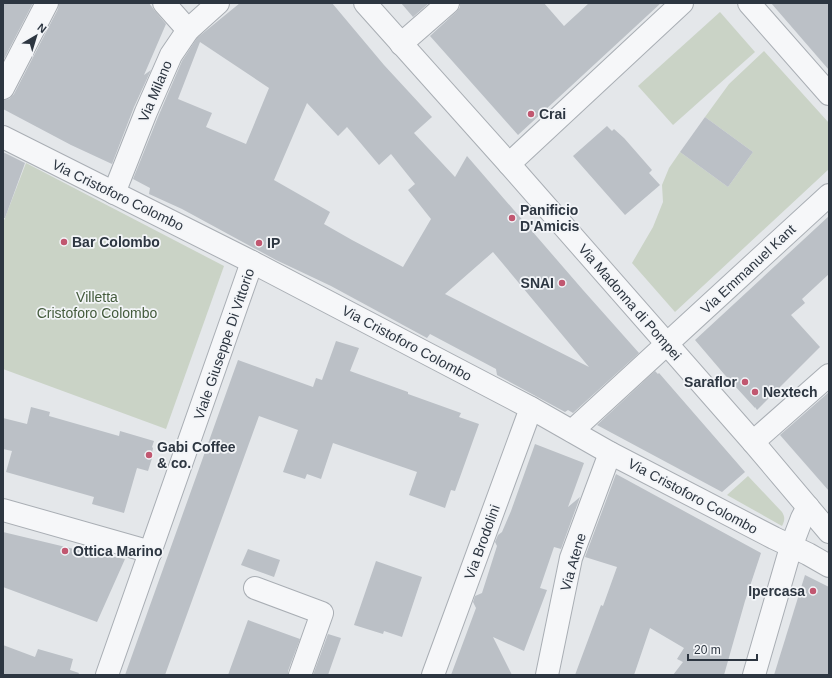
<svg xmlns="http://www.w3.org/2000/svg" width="832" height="678" viewBox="0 0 832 678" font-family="Helvetica,sans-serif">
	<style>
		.green { fill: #cad3c6 }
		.building { fill: #bbc0c6; fill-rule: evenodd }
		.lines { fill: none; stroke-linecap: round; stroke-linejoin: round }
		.minor-casing { stroke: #a9aeb4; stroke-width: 24 }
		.minor { stroke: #f6f7f9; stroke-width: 22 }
		.poi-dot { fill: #c15770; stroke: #f3f5f8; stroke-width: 1.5 }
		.labels { text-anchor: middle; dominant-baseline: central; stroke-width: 3.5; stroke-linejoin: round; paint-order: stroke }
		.street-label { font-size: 14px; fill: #2d3641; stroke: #f3f5f8 }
		.poi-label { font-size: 14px; font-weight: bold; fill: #2d3641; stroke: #f3f5f8; text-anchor: start }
		.park-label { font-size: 14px; fill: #445b3c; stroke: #f3f5f8 }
	</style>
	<rect width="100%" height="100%" fill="#e4e7ea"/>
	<!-- green -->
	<g class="green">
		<polygon points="720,12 755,52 673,125 638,86"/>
		<polygon points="764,51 829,123 829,169 675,312 632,263 653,227 663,202 662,185 669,168 680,152 728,187 753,152 705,117 729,84"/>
		<polygon points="26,163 224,266 166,429 3,369 3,223"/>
		<path d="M748,476L782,512C785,517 785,520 782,526L727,495Z"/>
	</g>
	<!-- building -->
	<g class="building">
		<polygon points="3,3 33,3 3,61"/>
		<polygon points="59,3 149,3 155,11 166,24 144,75 151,70 134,107 112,164 71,145 3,109 3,100 9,99 14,94 58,9"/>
		<path d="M240,3H332L384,65L432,117L414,133L455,177L467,156L583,290L639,353L573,413L568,410L565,412L497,375L496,369L430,334L427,338L331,286L276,260L182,209L149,194L150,188L133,179L158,117L182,61L197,38ZM200,42L269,88L246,144L206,127L212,113L178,99ZM307,103L338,136L347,127L379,165L391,154L415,184L408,190L431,219L403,267L352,240L324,224L330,212L274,180ZM493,252L589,367L445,294Z"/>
		<polygon points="401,3 429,3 413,17"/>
		<polygon points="460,3 544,3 564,26 589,3 661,3 518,135 430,36 456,12 460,7"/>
		<polygon points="771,3 829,3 829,70"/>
		<polygon points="705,117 753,152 728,187 680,152"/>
		<polygon points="607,126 612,131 614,129 624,138 652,170 649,173 660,185 625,215 573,156"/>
		<polygon points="3,152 25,163 5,218 3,218"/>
		<polygon points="829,216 829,274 802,299 805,303 791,315 820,347 757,410 755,407 755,408 724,374 695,340"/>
		<polygon points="336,341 359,348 350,371 408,392 408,394 461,413 459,417 479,424 455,491 451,490 445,508 409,495 417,472 333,443 321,479 307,474 305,479 283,472 298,430 259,416 165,675 125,675 238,360 313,387 316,378 322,380"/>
		<polygon points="655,371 658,374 659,373 745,472 722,492 597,425"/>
		<polygon points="829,392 829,491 780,435"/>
		<polygon points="31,407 50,412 49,416 119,436 120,431 154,441 152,447 153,448 152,454 153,455 148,471 137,468 124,513 92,504 94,497 6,472 12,451 3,449 3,418 27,424"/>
		<polygon points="535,444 584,463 568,507 580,497 561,549 554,547 540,588 547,590 524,651 493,637 512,675 451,675 476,608 473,602 475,596 482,593 497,546 495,542 498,535 502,532 511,511"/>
		<polygon points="616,474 761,553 745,601 724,675 673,675 683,662 677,659 684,648 650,628 634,675 575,675 601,605 603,606 617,567 585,557"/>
		<polygon points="3,532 74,549 125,559 97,622 3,587"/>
		<polygon points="248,549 280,560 274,577 241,565"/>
		<polygon points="376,561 422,577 402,637 384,631 383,634 354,625"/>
		<polygon points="805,575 829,587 829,675 774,675"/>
		<polygon points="248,620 300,639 288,671 288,675 228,675"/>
		<polygon points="328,634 341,638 328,675 313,675"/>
		<polygon points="3,645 35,657 38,649 73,659 70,670 79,673 78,675 3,675"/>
	</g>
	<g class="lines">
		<defs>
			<g id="minor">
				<polyline points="164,3 188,30"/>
				<polyline points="365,3 509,164 753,442 829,532"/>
				<polyline points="749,3 829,94"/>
				<polyline points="401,44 448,3"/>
				<polyline points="3,88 47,3"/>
				<polyline points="3,137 252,262 531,408 610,453 774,538 808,554 829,566"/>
				<polyline points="509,164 682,3"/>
				<polyline points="114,193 146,112 171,55 188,30 218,3"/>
				<polyline points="572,431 829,195"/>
				<polyline points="753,442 829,375"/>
				<polyline points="3,510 151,552"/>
				<polyline points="255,588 322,613 300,675"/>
				<polyline points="107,675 252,262"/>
				<polyline points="433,675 531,408"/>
				<polyline points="547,675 571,558 610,453"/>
				<polyline points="754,675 791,547 802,518 808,507"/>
			</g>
		</defs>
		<!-- minor casing -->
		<use href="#minor" class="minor-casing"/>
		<!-- minor -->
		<use href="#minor" class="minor"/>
	</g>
	<!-- markers -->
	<g class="poi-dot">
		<circle cx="531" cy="114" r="4"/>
		<circle cx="512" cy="218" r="4"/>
		<circle cx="64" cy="242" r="4"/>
		<circle cx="259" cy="243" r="4"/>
		<circle cx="562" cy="283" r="4"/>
		<circle cx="745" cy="382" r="4"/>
		<circle cx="755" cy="392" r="4"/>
		<circle cx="149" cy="455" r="4"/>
		<circle cx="65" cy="551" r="4"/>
		<circle cx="813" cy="591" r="4"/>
	</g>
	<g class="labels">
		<!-- street labels -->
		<g class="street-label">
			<text transform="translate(155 91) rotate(-67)">Via Milano</text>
			<text transform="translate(118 195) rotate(26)">Via Cristoforo Colombo</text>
			<text transform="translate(748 269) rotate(-43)">Via Emmanuel Kant</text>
			<text transform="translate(630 302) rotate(49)">Via Madonna di Pompei</text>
			<text transform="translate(407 343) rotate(28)">Via Cristoforo Colombo</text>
			<text transform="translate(224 344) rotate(-71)">Viale Giuseppe Di Vittorio</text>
			<text transform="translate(693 496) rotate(28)">Via Cristoforo Colombo</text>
			<text transform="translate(482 542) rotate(-70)">Via Brodolini</text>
			<text transform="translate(573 562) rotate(-74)">Via Atene</text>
		</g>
		<!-- poi labels -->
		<g class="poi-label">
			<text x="539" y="114">Crai</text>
			<text x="520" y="210">Panificio<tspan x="520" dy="16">D'Amicis</tspan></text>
			<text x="72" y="242">Bar Colombo</text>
			<text x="267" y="243">IP</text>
			<text x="554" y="283" text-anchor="end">SNAI</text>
			<text x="737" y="382" text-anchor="end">Saraflor</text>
			<text x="763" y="392">Nextech</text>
			<text x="157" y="447">Gabi Coffee<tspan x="157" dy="16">&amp; co.</tspan></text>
			<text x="73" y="551">Ottica Marino</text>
			<text x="805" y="591" text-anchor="end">Ipercasa</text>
		</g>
		<!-- park labels -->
		<g class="park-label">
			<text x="97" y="297">Villetta<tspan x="97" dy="16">Cristoforo Colombo</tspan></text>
		</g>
	</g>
	<!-- border -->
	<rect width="832" height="678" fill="none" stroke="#2d3641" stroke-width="8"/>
	<!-- north arrow -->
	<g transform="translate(36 36) rotate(38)" stroke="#f3f5f8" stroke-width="3" paint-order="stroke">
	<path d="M0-3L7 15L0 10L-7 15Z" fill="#2d3641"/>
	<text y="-6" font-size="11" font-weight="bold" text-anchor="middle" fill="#2d3641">N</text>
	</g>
	<!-- scale -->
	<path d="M688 654v6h69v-6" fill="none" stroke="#2d3641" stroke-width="2"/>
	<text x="694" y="654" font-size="12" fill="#2d3641" stroke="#f3f5f8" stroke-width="3" paint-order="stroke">20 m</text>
</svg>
